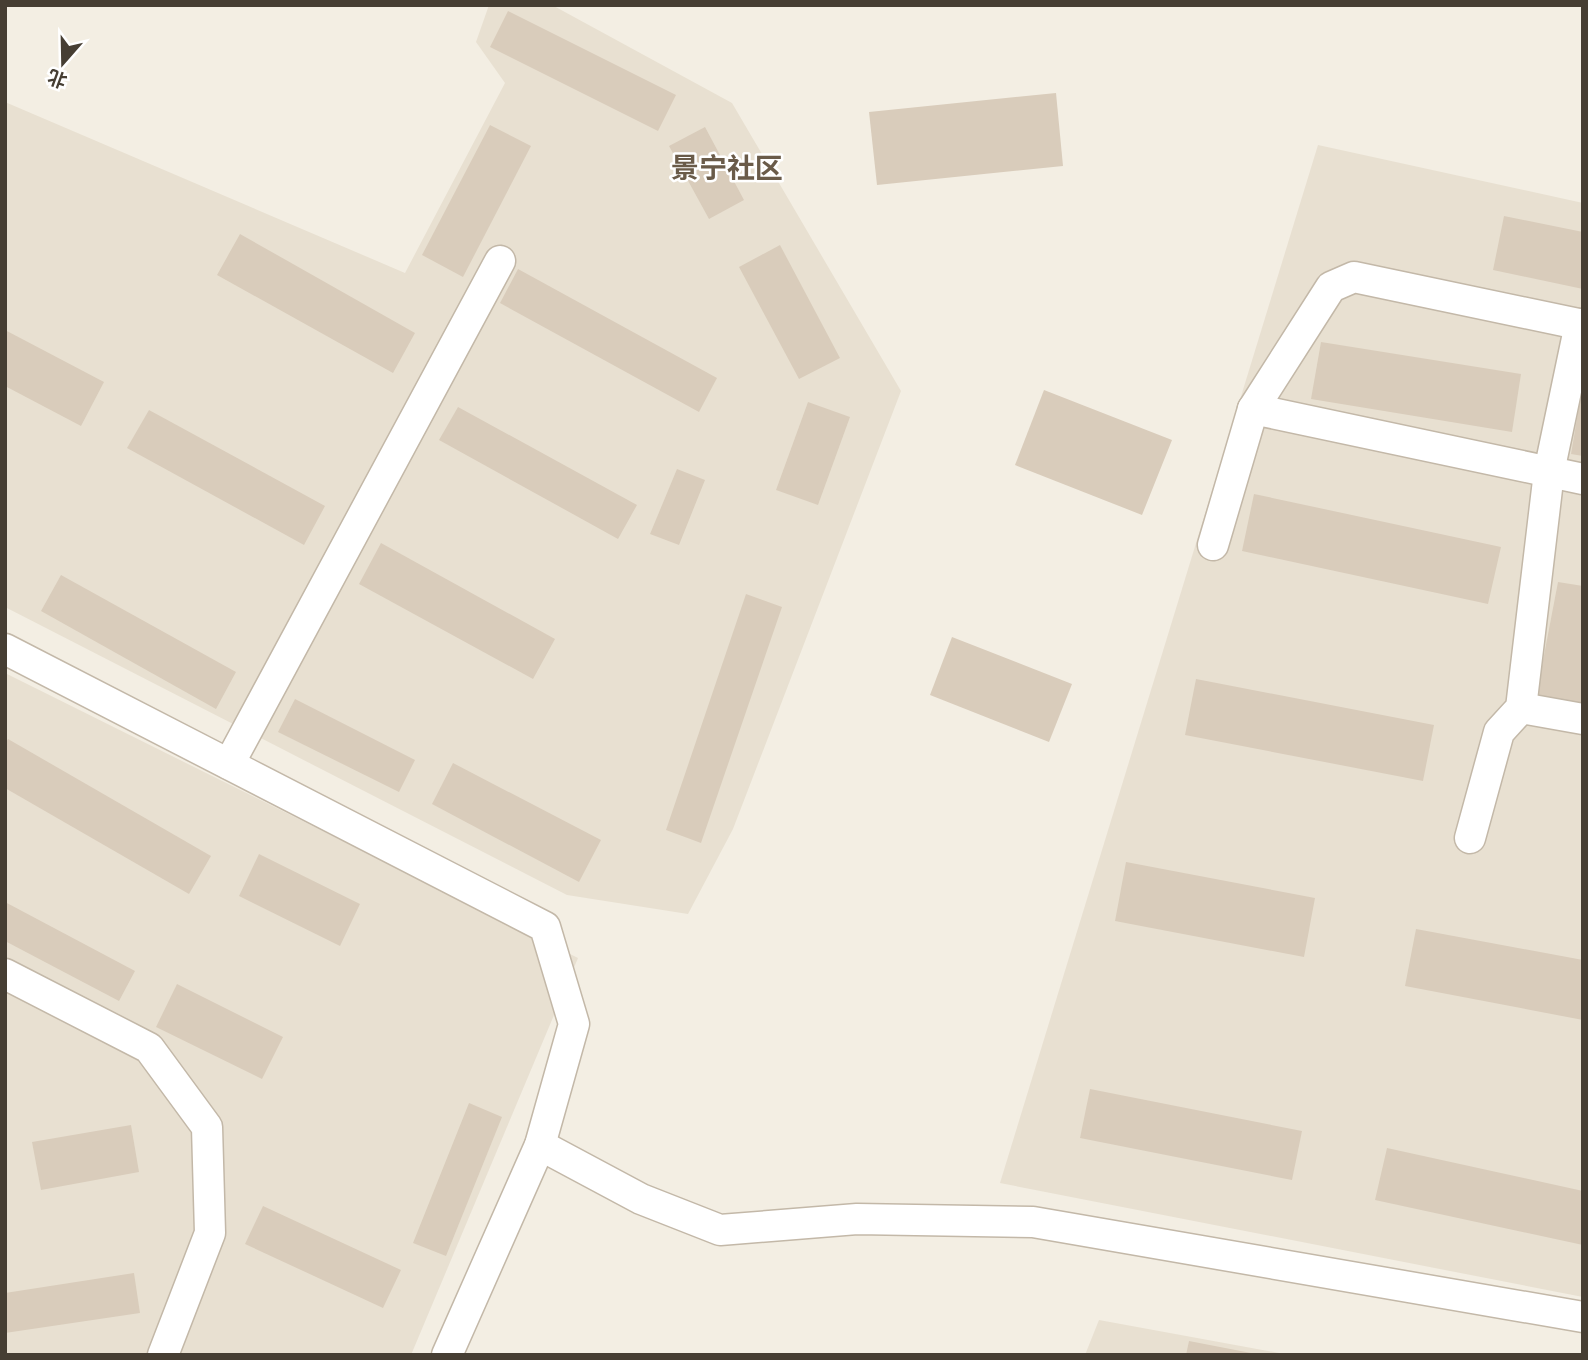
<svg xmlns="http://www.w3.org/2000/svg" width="1588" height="1360" viewBox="0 0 1588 1360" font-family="Cabin,'Noto Sans SC',sans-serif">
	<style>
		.residential { fill: #e8e0d1 }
		.building { fill: #d9ccbb }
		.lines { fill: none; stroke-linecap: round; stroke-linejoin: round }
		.minor-casing { stroke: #c3b8a8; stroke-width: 33 }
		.minor { stroke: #fff; stroke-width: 30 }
		.labels { text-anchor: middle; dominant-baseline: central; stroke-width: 5; stroke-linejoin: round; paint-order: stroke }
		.neighbourhood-label { font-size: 28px; font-weight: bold; fill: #6a5b49; stroke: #fff }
	</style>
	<rect width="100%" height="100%" fill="#f3eee3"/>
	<!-- residential -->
	<g class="residential">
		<polygon points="489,5 552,5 732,103 901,391 733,829 688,914 567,895 5,607 5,102 405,273 505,83 476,42"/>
		<polygon points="1318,145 1583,203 1583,1297 1000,1183"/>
		<polygon points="5,673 578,958 411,1355 5,1355"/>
		<polygon points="1099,1320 1290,1355 1085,1355"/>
	</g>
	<!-- building -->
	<g class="building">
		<polygon points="508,11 676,95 658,131 490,47"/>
		<polygon points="1056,93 1063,166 877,185 869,112"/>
		<polygon points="490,125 531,146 463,277 422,255"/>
		<polygon points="705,127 744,200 709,219 669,146"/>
		<polygon points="1504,216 1583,232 1583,289 1493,270"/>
		<polygon points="240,234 415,333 393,373 217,275"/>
		<polygon points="780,245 840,358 799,379 739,267"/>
		<polygon points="518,269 717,378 699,412 500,303"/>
		<polygon points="5,330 104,382 81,426 5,386"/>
		<polygon points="1321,342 1521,374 1512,432 1311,399"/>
		<polygon points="1044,390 1172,440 1142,515 1015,465"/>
		<polygon points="1581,395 1583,396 1583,456 1571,454"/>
		<polygon points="808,402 850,417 818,505 776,490"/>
		<polygon points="458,407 637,505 618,539 439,440"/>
		<polygon points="149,410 325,506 304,545 127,448"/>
		<polygon points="677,469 705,480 679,545 650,534"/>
		<polygon points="1254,494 1501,547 1488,604 1242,551"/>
		<polygon points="381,543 555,639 533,679 359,584"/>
		<polygon points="61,575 236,672 216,709 41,611"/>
		<polygon points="1558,582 1583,586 1583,704 1536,697"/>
		<polygon points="746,594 782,607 701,843 666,830"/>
		<polygon points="952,637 1072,684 1049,742 930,695"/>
		<polygon points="1196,679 1434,725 1423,781 1185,735"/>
		<polygon points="295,699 415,760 399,792 278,732"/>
		<polygon points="8,739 211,856 189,894 5,788 5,744"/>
		<polygon points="453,763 601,840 579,882 432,804"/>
		<polygon points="259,854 360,904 340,946 239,896"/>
		<polygon points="1126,862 1315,898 1304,957 1115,921"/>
		<polygon points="5,902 135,971 119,1001 5,941"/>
		<polygon points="1416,929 1583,960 1583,1020 1405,986"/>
		<polygon points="177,984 283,1037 262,1079 156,1027"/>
		<polygon points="1090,1089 1302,1131 1292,1180 1080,1138"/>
		<polygon points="469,1103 502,1117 446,1256 413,1243"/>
		<polygon points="131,1125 139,1172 41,1190 32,1142"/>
		<polygon points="1387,1148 1583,1191 1583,1245 1375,1200"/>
		<polygon points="263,1206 401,1270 383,1308 245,1244"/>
		<polygon points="134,1273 140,1313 5,1333 5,1293"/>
		<polygon points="1189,1341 1251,1353 1251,1355 1186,1355"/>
	</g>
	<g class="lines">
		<defs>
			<g id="minor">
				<polyline points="1253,409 1583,479"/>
				<polyline points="1213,545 1253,409 1331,287 1354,277 1583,325"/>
				<polyline points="5,649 545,927 574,1024 540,1145 447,1355"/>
				<polyline points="1521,708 1583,719"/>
				<polyline points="229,764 500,261"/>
				<polyline points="1470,838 1499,732 1521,708 1549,472 1580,324"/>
				<polyline points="5,974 149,1048 207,1127 210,1233 163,1355"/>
				<polyline points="540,1145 641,1199 720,1230 857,1219 1033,1222 1583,1317"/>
			</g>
		</defs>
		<!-- minor casing -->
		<use href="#minor" class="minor-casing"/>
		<!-- minor -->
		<use href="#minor" class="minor"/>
	</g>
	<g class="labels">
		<!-- neighbourhood labels -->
		<g class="neighbourhood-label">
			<text x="727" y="168">景宁社区</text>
		</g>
	</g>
	<!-- border -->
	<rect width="1588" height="1360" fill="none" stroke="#463e33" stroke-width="14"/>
	<!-- north arrow -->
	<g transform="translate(63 63) rotate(200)" stroke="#ffffff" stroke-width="5" paint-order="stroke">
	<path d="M0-5L12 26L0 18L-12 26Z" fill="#463e33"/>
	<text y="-10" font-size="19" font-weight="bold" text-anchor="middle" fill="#463e33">北</text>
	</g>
</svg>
